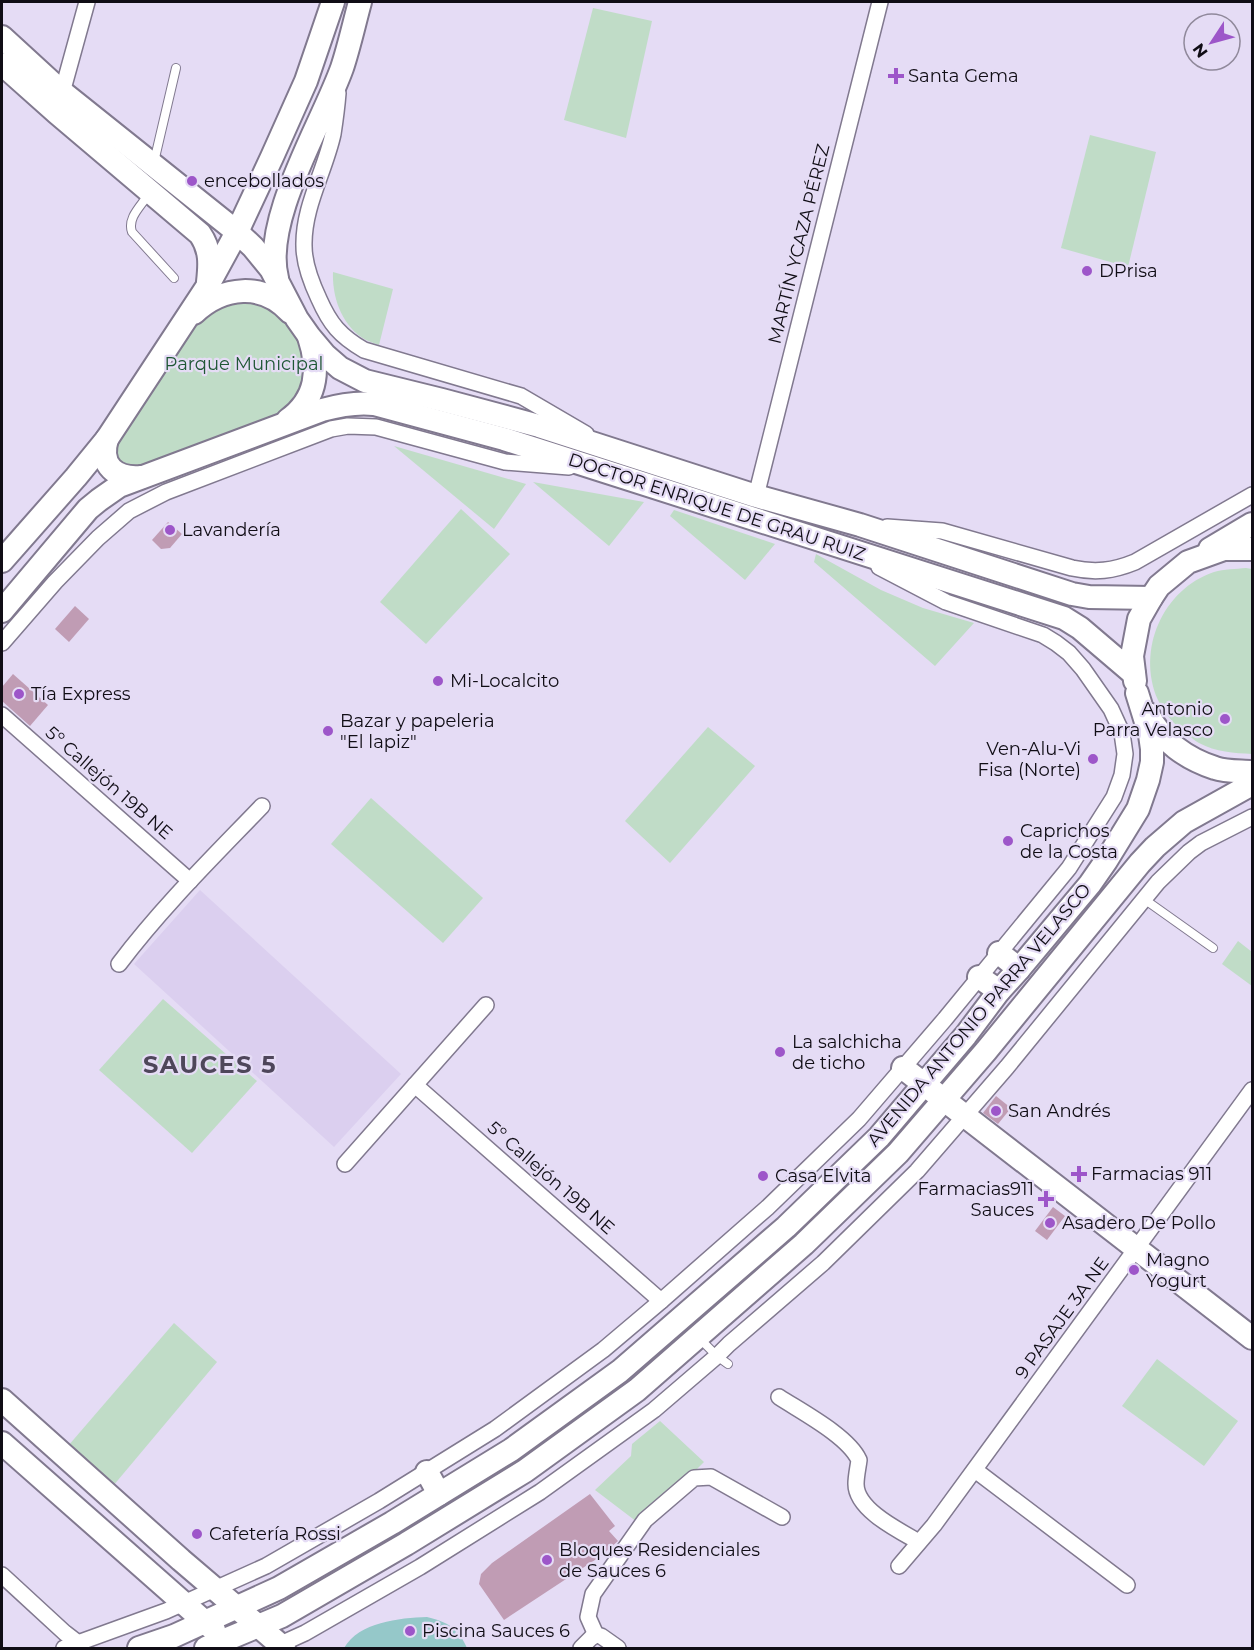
<svg xmlns="http://www.w3.org/2000/svg" width="1254" height="1650" viewBox="0 0 1254 1650" font-family="Montserrat,sans-serif">
	<style>
		.built { fill: #dbcfef }
		.green { fill: #c0dcc7 }
		.water { fill: #95c8c9 }
		.building { fill: #c09cb4 }
		.lines { fill: none; stroke-linecap: round; stroke-linejoin: round }
		.lane-casing { stroke: #81798f; stroke-width: 10 }
		.street-casing { stroke: #81798f; stroke-width: 18 }
		.secondary-casing { stroke: #81798f; stroke-width: 26 }
		.lane { stroke: #fff; stroke-width: 8 }
		.street { stroke: #fff; stroke-width: 15 }
		.secondary { stroke: #fff; stroke-width: 22 }
		.poi-dot { fill: #9d56c9; stroke: #e5dcf5; stroke-width: 2 }
		.labels { text-anchor: middle; dominant-baseline: central; stroke-width: 4.5; stroke-linejoin: round; paint-order: stroke }
		.poi-label { font-size: 18px; fill: #100d15; stroke: #e5dcf5; text-anchor: start }
		.street-label { font-size: 18px; fill: #100d15; stroke: #e5dcf5 }
		.park-label { font-size: 18px; fill: #1f5735; stroke: #e5dcf5 }
		.district-label { font-size: 24px; font-weight: bold; letter-spacing: 1.5px; fill: #4e465a; stroke: #e5dcf5 }
	</style>
	<rect width="100%" height="100%" fill="#e5dcf5"/>
	<!-- built -->
	<polygon class="built" points="200,890 401,1074 334,1147 134,964"/>
	<!-- green -->
	<g class="green">
		<polygon points="593,8 652,21 626,138 564,120"/>
		<polygon points="1090,135 1156,152 1128,267 1061,248"/>
		<path d="M333,272L393,289L379,345C373,343 367,341 361,337C341,323 332,296 333,272Z"/>
		<polygon points="245,300 265,304 299,330 305,369 298,394 294,403 279,415 258,425 134,468 119,462 114,450 117,442 201,319 223,307"/>
		<polygon points="394,446 526,484 494,529"/>
		<polygon points="533,482 644,502 609,546"/>
		<polygon points="461,509 510,554 426,644 380,602"/>
		<polygon points="674,510 775,544 745,580 670,516"/>
		<polygon points="816,554 881,590 923,608 974,623 935,666 814,562"/>
		<path d="M1246,568L1252,569V754C1234,753 1216,752 1199,743C1195,741 1191,737 1188,735C1176,726 1164,714 1158,700C1136,650 1163,589 1214,572C1224,569 1236,569 1246,568Z"/>
		<polygon points="708,727 755,766 670,863 625,821"/>
		<polygon points="371,798 483,898 443,943 331,844"/>
		<polygon points="1238,941 1252,952 1252,986 1222,964"/>
		<polygon points="163,999 257,1081 192,1153 99,1070"/>
		<polygon points="174,1323 217,1362 113,1486 68,1446"/>
		<polygon points="1157,1359 1238,1421 1204,1466 1122,1406"/>
		<polygon points="660,1421 704,1462 641,1525 595,1490 631,1456 632,1444"/>
	</g>
	<!-- water -->
	<path class="water" d="M427,1617C448,1622 458,1628 467,1648H344C359,1622 399,1618 427,1617Z"/>
	<!-- building -->
	<g class="building">
		<polygon points="168,522 182,534 170,548 161,549 152,540"/>
		<polygon points="75,606 89,619 69,642 55,629"/>
		<polygon points="13,674 48,705 30,726 2,701 2,687"/>
		<polygon points="996,1096 1011,1108 998,1124 983,1113"/>
		<polygon points="1053,1207 1065,1216 1047,1240 1035,1231"/>
		<polygon points="590,1494 615,1526 609,1531 618,1541 601,1556 504,1620 479,1584 481,1574 492,1563"/>
	</g>
	<g class="lines">
		<defs>
			<g id="lane">
				<polyline points="154,162 176,68"/>
				<path d="M148,195C141,206 127,218 132,232L174,278"/>
				<polyline points="1144,899 1213,948"/>
				<polyline points="699,1338 717,1356 728,1364"/>
			</g>
			<g id="street">
				<path d="M338,93C337,106 335,121 333,134C325,171 303,207 304,246C304,264 311,282 319,299C330,324 340,336 364,350L521,396L586,434"/>
				<polyline points="60,100 87,2"/>
				<polyline points="756,496 880,2"/>
				<path d="M887,527L942,531L1072,568C1095,573 1113,571 1135,562L1252,495"/>
				<polyline points="2,643 55,582 98,538 129,511 166,492 331,429 348,426 376,427 505,462 569,467"/>
				<polyline points="2,715 190,881"/>
				<path d="M119,964C162,907 213,857 262,806"/>
				<polyline points="415,1085 661,1301"/>
				<polyline points="345,1164 486,1005"/>
				<path d="M779,1397C802,1412 848,1436 859,1460C858,1468 856,1476 856,1484C856,1510 900,1531 919,1542"/>
				<polyline points="975,1470 1127,1585"/>
				<polyline points="899,1566 934,1525 1252,1090"/>
				<polyline points="2,1575 65,1633 78,1643"/>
				<polyline points="596,1635 588,1617 593,1594 645,1520 694,1478 711,1477 782,1517"/>
				<polyline points="596,1635 601,1636 618,1648"/>
				<polyline points="274,1647 305,1633 420,1567 540,1492 654,1410 717,1356 729,1344 823,1263 917,1171 1007,1067 1158,882 1189,852 1201,843 1252,817"/>
				<polyline points="64,1648 166,1611 266,1566 379,1501 495,1429 603,1350 661,1301 767,1208 859,1119 945,1019 1069,868 1114,797 1122,775 1125,754 1122,733 1111,709 1083,669 1069,653 1056,643 1043,635 946,602 879,567"/>
				<polyline points="581,1648 591,1638 596,1635"/>
			</g>
			<g id="secondary">
				<polyline points="2,37 62,92 237,232 253,247 271,269 297,319 309,336 325,355 340,368 365,381 442,400 539,426 756,496 860,525 1072,594 1089,597 1151,598"/>
				<path d="M2,64L56,112L200,234C211,250 210,264 208,282"/>
				<path d="M277,278C262,220 322,124 342,68C349,47 354,24 360,2"/>
				<path d="M194,313C223,286 263,282 290,312"/>
				<path d="M288,420C317,399 320,370 309,337"/>
				<path d="M107,439C99,466 116,479 141,477"/>
				<polyline points="1210,549 1252,524"/>
				<polyline points="2,561 76,477 107,439 207,287 237,232 272,157 306,81 333,2"/>
				<path d="M2,611L88,509L99,500L119,486L322,410C340,405 356,402 374,404L504,439L1064,618L1080,628L1134,674"/>
				<polyline points="1135,681 1132,656 1139,619 1151,598 1159,586 1188,562 1224,549 1252,549"/>
				<path d="M1148,714C1161,741 1187,759 1215,768C1226,772 1241,771 1252,772"/>
				<polyline points="999,953 1019,969"/>
				<polyline points="979,977 999,991"/>
				<polyline points="903,1068 1252,1338"/>
				<polyline points="2,1400 181,1560 284,1648"/>
				<polyline points="2,1443 214,1630"/>
				<polyline points="427,1472 439,1494"/>
				<polyline points="139,1648 174,1636 279,1588 392,1523 511,1450 620,1371 786,1227 879,1137 966,1035 999,991 1019,969 1090,884 1106,861 1138,809 1148,780 1152,762 1152,749 1150,735 1137,693"/>
				<polyline points="206,1648 282,1616 406,1544 525,1471 637,1390 804,1244 898,1153 986,1051 1140,863 1155,847 1184,822 1252,784"/>
			</g>
		</defs>
		<!-- lane casing -->
		<use href="#lane" class="lane-casing"/>
		<!-- street casing -->
		<use href="#street" class="street-casing"/>
		<!-- secondary casing -->
		<use href="#secondary" class="secondary-casing"/>
		<!-- lane -->
		<use href="#lane" class="lane"/>
		<!-- street -->
		<use href="#street" class="street"/>
		<!-- secondary -->
		<use href="#secondary" class="secondary"/>
	</g>
	<!-- markers -->
	<g class="poi-dot">
		<path d="M893 67h6v6h6v6h-6v6h-6v-6h-6v-6h6z"/>
		<circle cx="192" cy="181" r="6"/>
		<circle cx="1087" cy="271" r="6"/>
		<circle cx="170" cy="530" r="6"/>
		<circle cx="438" cy="681" r="6"/>
		<circle cx="19" cy="694" r="6"/>
		<circle cx="1225" cy="719" r="6"/>
		<circle cx="328" cy="731" r="6"/>
		<circle cx="1093" cy="759" r="6"/>
		<circle cx="1008" cy="841" r="6"/>
		<circle cx="780" cy="1052" r="6"/>
		<circle cx="996" cy="1111" r="6"/>
		<path d="M1076 1165h6v6h6v6h-6v6h-6v-6h-6v-6h6z"/>
		<circle cx="763" cy="1176" r="6"/>
		<path d="M1043 1190h6v6h6v6h-6v6h-6v-6h-6v-6h6z"/>
		<circle cx="1050" cy="1223" r="6"/>
		<circle cx="1134" cy="1270" r="6"/>
		<circle cx="197" cy="1534" r="6"/>
		<circle cx="547" cy="1560" r="6"/>
		<circle cx="410" cy="1631" r="6"/>
	</g>
	<g class="labels">
		<!-- poi labels -->
		<g class="poi-label">
			<text x="908" y="76">Santa Gema</text>
			<text x="204" y="181">encebollados</text>
			<text x="1099" y="271">DPrisa</text>
			<text x="182" y="530">Lavandería</text>
			<text x="450" y="681">Mi-Localcito</text>
			<text x="31" y="694">Tía Express</text>
			<text x="1213" y="709" text-anchor="end">Antonio<tspan x="1213" dy="21">Parra Velasco</tspan></text>
			<text x="340" y="721">Bazar y papeleria<tspan x="340" dy="21">"El lapiz"</tspan></text>
			<text x="1081" y="749" text-anchor="end">Ven-Alu-Vi<tspan x="1081" dy="21">Fisa (Norte)</tspan></text>
			<text x="1020" y="831">Caprichos<tspan x="1020" dy="21">de la Costa</tspan></text>
			<text x="792" y="1042">La salchicha<tspan x="792" dy="21">de ticho</tspan></text>
			<text x="1008" y="1111">San Andrés</text>
			<text x="1091" y="1174">Farmacias 911</text>
			<text x="775" y="1176">Casa Elvita</text>
			<text x="1034" y="1189" text-anchor="end">Farmacias911<tspan x="1034" dy="21">Sauces</tspan></text>
			<text x="1062" y="1223">Asadero De Pollo</text>
			<text x="1146" y="1260">Magno<tspan x="1146" dy="21">Yogurt</tspan></text>
			<text x="209" y="1534">Cafetería Rossi</text>
			<text x="559" y="1550">Bloques Residenciales<tspan x="559" dy="21">de Sauces 6</tspan></text>
			<text x="422" y="1631">Piscina Sauces 6</text>
		</g>
		<!-- street labels -->
		<g class="street-label">
			<text transform="translate(799 244) rotate(-76)">MARTÍN YCAZA PÉREZ</text>
			<text transform="translate(717 507) rotate(18)">DOCTOR ENRIQUE DE GRAU RUIZ</text>
			<text transform="translate(109 783) rotate(41)">5º Callejón 19B NE</text>
			<text transform="translate(979 1015) rotate(-50)">AVENIDA ANTONIO PARRA VELASCO</text>
			<text transform="translate(551 1178) rotate(41)">5º Callejón 19B NE</text>
			<text transform="translate(1062 1318) rotate(-54)">9 PASAJE 3A NE</text>
		</g>
		<!-- park labels -->
		<g class="park-label">
			<text x="244" y="364">Parque Municipal</text>
		</g>
		<!-- district labels -->
		<g class="district-label">
			<text x="210" y="1064">SAUCES 5</text>
		</g>
	</g>
	<!-- border -->
	<rect width="1254" height="1650" fill="none" stroke="#100d15" stroke-width="6"/>
	<!-- north arrow -->
	<g transform="translate(1212 42) rotate(234)"><circle r="28" fill="#e5dcf5" stroke="#90899b" stroke-width="1.5"/>
	<path d="M0-4.5L10 22L0 15L-10 22Z" fill="#9d56c9"/>
	<text y="-9" font-size="16" font-weight="bold" text-anchor="middle" fill="#100d15">N</text>
	</g>
</svg>
